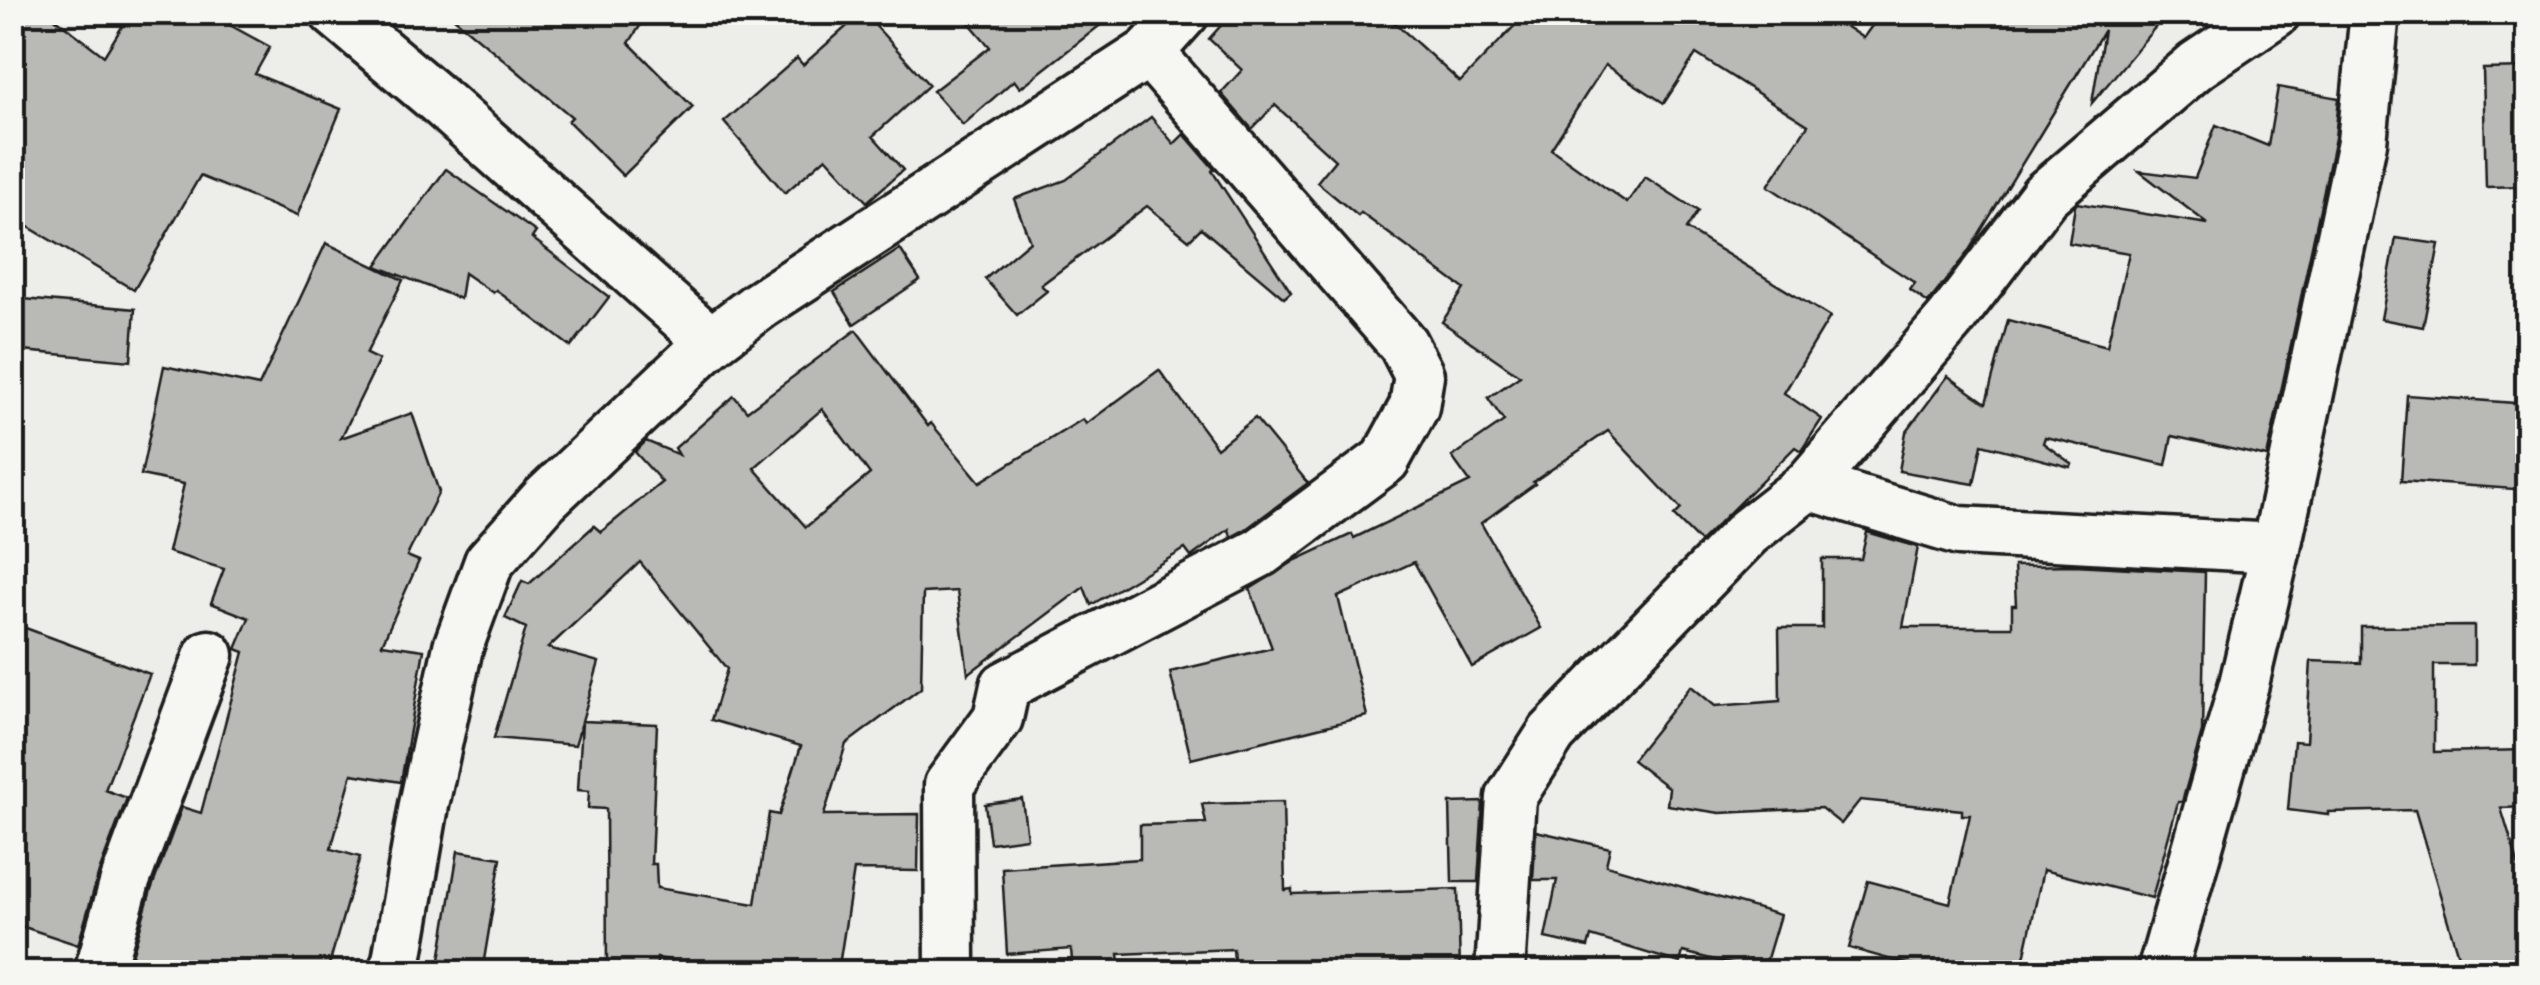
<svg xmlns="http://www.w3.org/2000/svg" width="2540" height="985" viewBox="0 0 2540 985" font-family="'Shantell Sans',sans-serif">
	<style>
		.building { fill: #b9b9b6; stroke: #1c1c1c; stroke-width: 2.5; fill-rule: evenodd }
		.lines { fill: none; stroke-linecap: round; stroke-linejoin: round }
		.street-casing { stroke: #1c1c1c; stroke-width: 55 }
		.street { stroke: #f6f6f2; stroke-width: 48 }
	</style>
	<rect width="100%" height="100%" fill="#edede9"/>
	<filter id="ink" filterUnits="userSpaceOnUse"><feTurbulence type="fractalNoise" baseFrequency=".01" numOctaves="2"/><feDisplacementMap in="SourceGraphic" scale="20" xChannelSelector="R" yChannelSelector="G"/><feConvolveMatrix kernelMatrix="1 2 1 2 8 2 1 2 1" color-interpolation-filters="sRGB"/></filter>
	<g filter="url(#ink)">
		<!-- building -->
		<g class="building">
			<polygon points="12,12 47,12 104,56 131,12 206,12 270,47 255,74 341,109 297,216 200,176 134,290 12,217"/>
			<polygon points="447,12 649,12 629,43 693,107 623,176 568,121 572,117"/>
			<polygon points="863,12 929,85 873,136 903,170 867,202 826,157 785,193 724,122 797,58 803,65"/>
			<polygon points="960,12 1117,12 1020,88 1014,80 963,125 933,91 990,47"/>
			<polygon points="1233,12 1383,12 1460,82 1528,12 1824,12 1863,38 1882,12 2168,12 2092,103 2104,30 1968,252 1928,303 1910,290 1915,283 1768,186 1808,125 1696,54 1664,103 1605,65 1551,149 1627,203 1645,177 1698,211 1686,229 1830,317 1784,393 1822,419 1801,451 1795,447 1700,542 1674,516 1681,509 1608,431 1533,482 1535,484 1481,523 1541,628 1472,667 1414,562 1338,597 1367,716 1191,759 1170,672 1272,648 1250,589 1296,560 1352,534 1354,538 1470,482 1452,457 1504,421 1488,398 1520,376 1442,322 1464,289 1361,213 1358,216 1317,182 1335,160 1275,105 1252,129 1221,93 1242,70 1209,39"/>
			<polygon points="2528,68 2528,186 2486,187 2483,69"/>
			<polygon points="2278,87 2339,98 2335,138 2267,457 2172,436 2166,465 2045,437 2043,443 2072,464 2070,467 1982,444 1974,484 1899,471 1906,432 1948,376 1986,403 2008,320 2107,346 2129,253 2069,243 2075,206 2077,203 2208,224 2139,171 2195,178 2216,125 2268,146"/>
			<polygon points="1151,117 1174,144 1184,134 1214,169 1212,171 1291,292 1284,298 1201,228 1189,240 1147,206 1041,285 1047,291 1017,315 985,279 1030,241 1014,199 1066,180"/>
			<polygon points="446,169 536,232 532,238 609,297 571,347 496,290 493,293 464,273 460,299 376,266"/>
			<polygon points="2396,238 2439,244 2423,327 2381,319"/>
			<polygon points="326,243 403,280 366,354 379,360 341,438 412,413 439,492 407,556 419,561 382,644 424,650 401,782 352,774 331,849 360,857 327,972 136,972 137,966 130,963 151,890 182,807 201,813 244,652 236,649 249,618 211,603 224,569 168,552 184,484 141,475 164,366 259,386"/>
			<polygon points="900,249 920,280 854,324 834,292"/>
			<polygon points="12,298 135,309 131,361 12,350"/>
			<path d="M856,330L928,426L931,423L980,482L1083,419L1086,424L1159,370L1217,448L1255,418L1308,483L1246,529L1231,537L1229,529L1191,557L1185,549L1091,605L1084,587L968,674L957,591L923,593L921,688L846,744L824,815L919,814L918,871L854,870L838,972H747L657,958V972H607L606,809L588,808L589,791L578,790L582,722L575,745L494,738L526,628L505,618L522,581L529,584L594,526L601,532L662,482L635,452L646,441L679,455L675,448L734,396L747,411ZM822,409L870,474L806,527L754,468ZM640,562L727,669L711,720L801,746L779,815L769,813L755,904L657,888L656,864H651L657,724L582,721L599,662L548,648Z"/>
			<polygon points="2407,395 2528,404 2528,490 2401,481"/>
			<polygon points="1867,532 1918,547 1903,627 2012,627 2012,605 2016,605 2014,566 2074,565 2205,572 2202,732 2182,802 2178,802 2152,898 2043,870 2021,972 1935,972 1849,948 1868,881 1950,903 1970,815 1962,815 1962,810 1860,800 1841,824 1821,808 1720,813 1667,805 1669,788 1632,760 1691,686 1715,706 1780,701 1779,628 1822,628 1822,559 1861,559"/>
			<polygon points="12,623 150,674 105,790 127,798 99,872 78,945 12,923"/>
			<polygon points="2474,626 2474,665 2434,665 2434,752 2528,750 2528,807 2501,808 2528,897 2528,972 2463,972 2415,810 2328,812 2328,815 2288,810 2294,741 2306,742 2311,661 2361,663 2361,627"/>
			<polygon points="1022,799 1027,838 990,843 985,804"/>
			<polygon points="1283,802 1285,890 1292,889 1292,894 1458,889 1460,972 1235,972 1233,949 1119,954 1121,972 1073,972 1071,949 1007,954 1002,868 1140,859 1140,825 1206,823 1202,804"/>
			<polygon points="1483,802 1478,882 1452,882 1450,803"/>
			<polygon points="1536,831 1610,848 1606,865 1780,915 1763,972 1683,952 1680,963 1591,936 1588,947 1545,938 1557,880 1533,880"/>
			<polygon points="458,851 501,858 482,972 438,972"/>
		</g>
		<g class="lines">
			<defs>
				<g id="street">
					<polyline points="334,12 443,104 711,342"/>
					<polyline points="1808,485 1959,531 2276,548"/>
					<polyline points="99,972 125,881 209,655"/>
					<polyline points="395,972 424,805 458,647 489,562 545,499 711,342 760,305 1149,52 1185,12"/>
					<polyline points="950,972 949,785 998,718 1005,686 1261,552 1385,460 1414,407 1419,375 1403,344 1149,52"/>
					<polyline points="1500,972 1511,797 1552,733 1748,532 1808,485 1950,320 2045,195 2197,65 2276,12"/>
					<polyline points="2162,972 2244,684 2276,548 2362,142 2375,12"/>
				</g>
			</defs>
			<!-- street casing -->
			<use href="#street" class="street-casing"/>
			<!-- street -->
			<use href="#street" class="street"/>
		</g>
	</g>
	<!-- margin -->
	<rect width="2540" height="985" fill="none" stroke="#f6f6f2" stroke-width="50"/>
	<rect x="25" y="25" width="2490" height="935" fill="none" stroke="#1c1c1c" stroke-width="4" filter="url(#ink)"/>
</svg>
